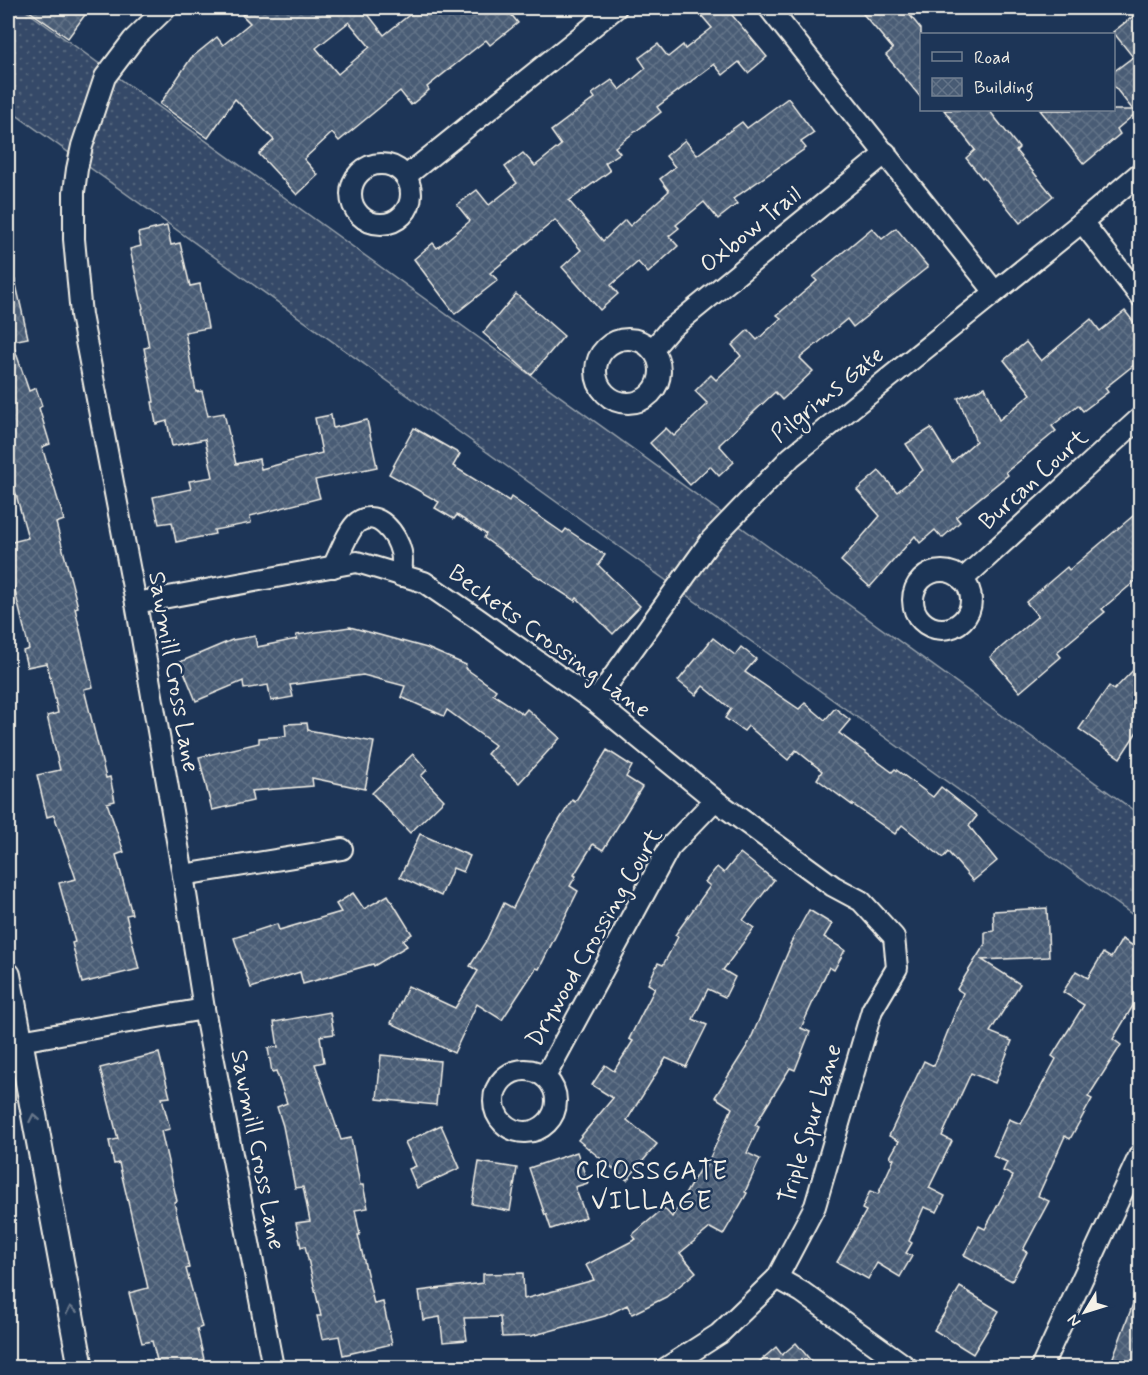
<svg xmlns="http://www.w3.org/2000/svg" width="1148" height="1375" viewBox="0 0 1148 1375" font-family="Mynerve,sans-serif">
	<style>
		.grass { fill: url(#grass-dots); stroke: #949ea8; stroke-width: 1.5 }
		.building { fill: url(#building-cross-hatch); stroke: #f4f1e8; stroke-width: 1.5; fill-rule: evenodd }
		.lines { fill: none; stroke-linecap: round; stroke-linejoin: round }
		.minor-casing { stroke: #f4f1e8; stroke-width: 24 }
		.tertiary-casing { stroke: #f4f1e8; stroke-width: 28 }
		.minor { stroke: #1d3557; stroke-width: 20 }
		.tertiary { stroke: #1d3557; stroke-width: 24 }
		.oneway { stroke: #68778a }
		.labels { text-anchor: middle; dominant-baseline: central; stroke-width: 5; stroke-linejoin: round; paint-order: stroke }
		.street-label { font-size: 24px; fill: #f4f1e8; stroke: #1d3557 }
		.neighbourhood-label { font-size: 26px; letter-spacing: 1.5px; fill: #f4f1e8; stroke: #1d3557 }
	</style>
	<defs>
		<pattern id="grass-dots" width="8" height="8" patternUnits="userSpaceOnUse" patternTransform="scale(1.5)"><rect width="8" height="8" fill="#354a67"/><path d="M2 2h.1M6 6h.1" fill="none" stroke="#53657d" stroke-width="1.8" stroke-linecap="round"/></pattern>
		<pattern id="building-cross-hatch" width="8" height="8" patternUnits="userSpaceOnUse" patternTransform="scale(1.5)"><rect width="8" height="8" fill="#485b74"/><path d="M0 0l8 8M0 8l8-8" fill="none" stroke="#637388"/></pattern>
	</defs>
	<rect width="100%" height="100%" fill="#1d3557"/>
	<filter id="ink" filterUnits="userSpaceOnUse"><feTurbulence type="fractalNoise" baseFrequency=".0167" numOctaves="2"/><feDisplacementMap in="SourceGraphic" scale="12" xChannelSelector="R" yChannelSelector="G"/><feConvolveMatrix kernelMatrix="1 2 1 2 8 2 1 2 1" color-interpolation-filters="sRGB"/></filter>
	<g filter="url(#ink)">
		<!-- grass -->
		<polygon class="grass" points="8,8 22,8 1140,815 1140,920 8,109"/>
		<!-- building -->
		<g class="building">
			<polygon points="25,8 90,8 68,38"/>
			<path d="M251,8H366L364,9L384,35L418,8H506L518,23L490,45L486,40L427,87L429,90L411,105L400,91L339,141L332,133L304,159L318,175L297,195L259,154L274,140L235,99L208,138L160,104L191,58L217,37L223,45L250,23L242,15ZM349,22L370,47L338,74L316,48Z"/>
			<polygon points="695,8 726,8 767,57 748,73 739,62 723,75 714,64 657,107 661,112 615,147 620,153 605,163 610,171 569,201 603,241 625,220 630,226 669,191 660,179 675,167 666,156 685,140 697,155 742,122 747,128 788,98 814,133 801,142 806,148 733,199 737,204 718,219 704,202 676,225 679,228 669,236 678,246 648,273 638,262 611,285 618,294 600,310 562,267 581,250 555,220 490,273 498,280 455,314 414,259 433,243 437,248 470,221 457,205 477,190 489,205 517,183 505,167 523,153 535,166 561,145 551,131 595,98 592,94 612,80 620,90 646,68 639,58 658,44 668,57 683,45 685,49 712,28"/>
			<polygon points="858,8 904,8 921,29 921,98 886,55 893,49"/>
			<polygon points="1140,11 1140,119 1136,113 1117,129 1120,134 1084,164 1040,110 1133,110 1113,85 1113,72 1133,57 1113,32"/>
			<polygon points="944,110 989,110 1019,148 1016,151 1053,196 1020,223 983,177 982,178 966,158 975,150"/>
			<polygon points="167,226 171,245 180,243 190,286 200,284 208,328 185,332 196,392 202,391 208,416 224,413 236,464 259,459 261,469 322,453 315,418 331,415 333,428 367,420 377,467 315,480 320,498 250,516 251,523 214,530 215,534 176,542 172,522 159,524 153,497 191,489 189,481 213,477 205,439 172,446 167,421 156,424 152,402 154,402 144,348 149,347 142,309 143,308 130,249 141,246 138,233"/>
			<polygon points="872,228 882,239 896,228 928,267 853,327 847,319 800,358 813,371 782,400 775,392 719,445 734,462 719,476 710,466 690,485 650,443 666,428 674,436 708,404 695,391 711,375 716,380 741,356 732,345 748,330 757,340 781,318 777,315 817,281 813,277"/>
			<polygon points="8,280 15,280 28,338 12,341 29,391 36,388 42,406 39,408 50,444 42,447 64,520 56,523 78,607 75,608 93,687 84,689 106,778 110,777 115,801 107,803 124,852 116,855 132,914 126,915 139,969 82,983 72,943 75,942 59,883 76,879 54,815 47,817 37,775 60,770 47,716 58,713 47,663 27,667 23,651 29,649 14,587 12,587 8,568 8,543 28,538 11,476 8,478"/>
			<polygon points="516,294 564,336 531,375 483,333"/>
			<polygon points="1125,311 1140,330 1140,360 1105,388 1108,392 1083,411 1078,405 1052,426 1056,431 1006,472 1008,475 956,517 960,522 942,538 935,530 920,543 915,536 870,587 841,561 880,516 857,490 879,471 897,492 923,470 906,444 931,428 952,462 976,441 958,398 985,387 999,420 1031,394 1004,360 1026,342 1041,361 1091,319 1100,331"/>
			<polygon points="414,428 460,454 453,466 509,501 511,497 563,533 566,529 605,555 598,565 640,606 613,634 577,598 575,601 535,575 484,538 486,534 457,515 454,519 435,508 439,502 389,474"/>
			<polygon points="1140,510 1140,577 1102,609 1105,612 1057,652 1061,657 1020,692 990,657 1038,616 1026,602 1067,567 1069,570"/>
			<polygon points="350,627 427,648 466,665 465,668 496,690 493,694 523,714 527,709 560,738 519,783 487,754 495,745 447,710 444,716 401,697 405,686 363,675 290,685 293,697 271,701 268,685 244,689 243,681 196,701 180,662 232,640 255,636 257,647 297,639 296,635"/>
			<polygon points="713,638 735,655 741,647 756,659 745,672 799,709 805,703 825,720 835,708 850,720 839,733 892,772 895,769 933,797 941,787 977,816 969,826 997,861 973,881 948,852 943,858 902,825 895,834 852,804 852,805 817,779 822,771 796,750 788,760 748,726 744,731 725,718 731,709 703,686 696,695 678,681"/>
			<polygon points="1140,663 1140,727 1120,758 1079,729 1109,686 1114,690"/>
			<polygon points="307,723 308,730 374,742 365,789 312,778 313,786 251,791 253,801 212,810 199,757 259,743 259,738 286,736 285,724"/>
			<polygon points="607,750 632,766 626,777 642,787 603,850 593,844 574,875 576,876 570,886 578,891 539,969 536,968 502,1020 477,1004 454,1053 391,1023 408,986 455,1008 478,971 470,966 486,941 504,903 513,908 549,836 572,800 575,802"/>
			<polygon points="413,754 427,770 421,776 444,800 410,833 372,793"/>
			<polygon points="420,834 470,856 463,872 453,868 441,896 400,877"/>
			<polygon points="740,853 774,880 743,920 754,928 723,970 735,977 725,997 708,989 693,1019 707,1025 686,1067 666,1058 627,1120 657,1144 627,1180 578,1140 613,1098 592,1085 605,1065 614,1071 633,1041 629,1039 655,988 648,984 658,963 663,965 678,937 675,935 710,886 705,882 717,867 724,873"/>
			<polygon points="353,893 364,909 388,895 412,934 403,940 407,946 374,966 373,964 303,984 300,972 251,988 234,938 277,924 279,930 341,912 336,904"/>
			<polygon points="1047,908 1049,957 982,960 1020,984 990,1032 1012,1041 995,1083 971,1073 942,1136 952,1141 929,1188 945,1196 937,1212 924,1207 909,1241 912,1243 906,1253 912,1256 900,1277 877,1263 868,1279 837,1262 866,1211 862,1209 870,1191 878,1194 894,1159 890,1157 899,1141 889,1136 924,1061 934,1066 963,993 957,989 985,944 985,932 994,931 993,911"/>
			<polygon points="809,910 832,924 824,937 845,950 834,970 829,967 801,1028 810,1032 795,1070 790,1068 755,1125 759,1127 747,1153 760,1159 745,1192 747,1193 723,1235 710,1228 680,1253 696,1272 666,1297 632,1314 627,1305 605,1316 531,1336 502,1337 500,1317 464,1318 467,1340 443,1342 440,1317 423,1320 419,1291 483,1283 483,1274 523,1273 524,1299 594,1280 586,1265 636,1239 632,1235 664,1208 672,1217 701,1167 705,1169 732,1108 715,1097 749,1043 791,945 790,944"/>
			<polygon points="1122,939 1140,950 1140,994 1113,1039 1121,1045 1088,1097 1092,1099 1070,1139 1065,1136 1038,1196 1049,1201 1023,1250 1027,1252 1012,1281 964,1255 979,1226 985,1229 1013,1176 1003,1171 1007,1162 993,1156 1009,1119 1021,1124 1056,1059 1052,1056 1084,1005 1063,992 1076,971 1088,978 1103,953 1111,958"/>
			<polygon points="330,1012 334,1034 320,1036 324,1062 315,1064 341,1140 351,1138 360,1185 363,1185 368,1208 355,1210 360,1235 358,1235 374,1304 383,1302 392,1344 343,1355 339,1336 322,1339 317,1316 321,1316 305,1246 301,1247 296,1223 310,1221 303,1187 295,1188 283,1126 277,1107 287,1103 276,1071 272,1072 268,1048 278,1047 274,1022"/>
			<polygon points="159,1053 170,1097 162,1098 170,1129 161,1131 177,1201 174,1202 189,1268 186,1269 202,1327 197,1329 206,1368 159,1368 152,1341 142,1343 129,1293 148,1288 119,1163 114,1164 109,1141 118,1139 100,1068"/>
			<polygon points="381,1055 440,1061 436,1105 377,1099"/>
			<polygon points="441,1125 460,1168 417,1188 409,1169 416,1166 405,1142"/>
			<polygon points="577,1152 588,1183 575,1187 586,1217 551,1229 546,1214 545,1215 529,1168"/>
			<polygon points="479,1162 517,1168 510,1211 472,1204"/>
			<polygon points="960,1287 999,1311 973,1354 934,1330"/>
			<polygon points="1139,1288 1140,1288 1140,1368 1109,1368"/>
			<polygon points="796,1343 817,1368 752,1368 776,1347 782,1355"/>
		</g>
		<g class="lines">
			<defs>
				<g id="minor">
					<polyline points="166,8 133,40 105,77 82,146 77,169 74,192 74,239 81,315 136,603 183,875 204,1009 272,1362 275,1368"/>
					<polyline points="769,8 995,292"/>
					<circle cx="381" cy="194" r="30"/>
					<polyline points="406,176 616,8"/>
					<polyline points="1082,222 1140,296"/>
					<circle cx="628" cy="371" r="32"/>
					<polyline points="652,350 669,330 886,153"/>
					<path d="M333,567C339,555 349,528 358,522C378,508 397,535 401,552C403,560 402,568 401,576"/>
					<circle cx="942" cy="600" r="29"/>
					<polyline points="962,580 1140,418"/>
					<polyline points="136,603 357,562 424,582 478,619 595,702 715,800 833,886 861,901 894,937 897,968 872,1010 815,1206 777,1278 719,1334 666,1368"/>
					<polyline points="595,702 711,540 791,457 1082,222 1140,173"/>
					<polyline points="183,875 342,849"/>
					<polyline points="20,1041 204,1009"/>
					<circle cx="525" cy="1101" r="31"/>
					<polyline points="545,1077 669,848 715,800"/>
					<polyline points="777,1278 802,1292 908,1368"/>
					<polyline points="1041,1368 1140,1154"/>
				</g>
				<polyline id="tertiary" points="8,975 81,1368"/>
			</defs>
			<!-- minor casing -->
			<use href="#minor" class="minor-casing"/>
			<!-- tertiary casing -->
			<use href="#tertiary" class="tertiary-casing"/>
			<!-- minor -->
			<use href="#minor" class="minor"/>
			<!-- tertiary -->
			<use href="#tertiary" class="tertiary"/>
		</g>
		<!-- one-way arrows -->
		<defs><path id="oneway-chevron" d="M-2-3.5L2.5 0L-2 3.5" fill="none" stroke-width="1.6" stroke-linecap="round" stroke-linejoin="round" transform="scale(1.5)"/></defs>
		<g class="oneway">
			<use href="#oneway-chevron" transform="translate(34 1118) rotate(-101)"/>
			<use href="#oneway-chevron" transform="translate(71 1310) rotate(-101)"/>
		</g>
	</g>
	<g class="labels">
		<!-- street labels -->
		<g class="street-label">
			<text transform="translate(751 230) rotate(-39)">Oxbow Trail</text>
			<text transform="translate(828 395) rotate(-39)">Pilgrims Gate</text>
			<text transform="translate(1034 480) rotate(-42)">Burcan Court</text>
			<text transform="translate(549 642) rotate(36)">Beckets Crossing Lane</text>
			<text transform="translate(173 672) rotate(80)">Sawmill Cross Lane</text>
			<text transform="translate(595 938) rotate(-60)">Drywood Crossing Court</text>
			<text transform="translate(811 1124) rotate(-73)">Triple Spur Lane</text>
			<text transform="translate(257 1150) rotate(79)">Sawmill Cross Lane</text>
		</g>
		<!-- neighbourhood labels -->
		<g class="neighbourhood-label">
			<text x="652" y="1172">CROSSGATE<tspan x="652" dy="30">VILLAGE</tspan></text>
		</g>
	</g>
	<!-- margin -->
	<rect width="1148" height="1375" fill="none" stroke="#1d3557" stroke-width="30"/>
	<rect x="15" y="15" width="1118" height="1345" fill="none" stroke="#f4f1e8" stroke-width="2" filter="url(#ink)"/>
	<!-- legend -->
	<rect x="920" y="33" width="195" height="78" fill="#1d3557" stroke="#738091" stroke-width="1.5"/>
	<rect x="932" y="52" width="30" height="9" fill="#1d3557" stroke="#738091" stroke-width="1.5"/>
	<text x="974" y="63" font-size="18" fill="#f4f1e8">Road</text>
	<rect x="932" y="78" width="30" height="18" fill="url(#building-cross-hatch)" stroke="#738091" stroke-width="1.5"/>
	<text x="974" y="93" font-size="18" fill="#f4f1e8">Building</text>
	<!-- north arrow -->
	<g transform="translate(1085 1312) rotate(232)" stroke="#1d3557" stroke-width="4.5" paint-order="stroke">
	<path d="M0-4.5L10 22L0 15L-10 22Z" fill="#f4f1e8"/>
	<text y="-9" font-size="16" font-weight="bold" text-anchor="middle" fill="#f4f1e8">N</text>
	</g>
</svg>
